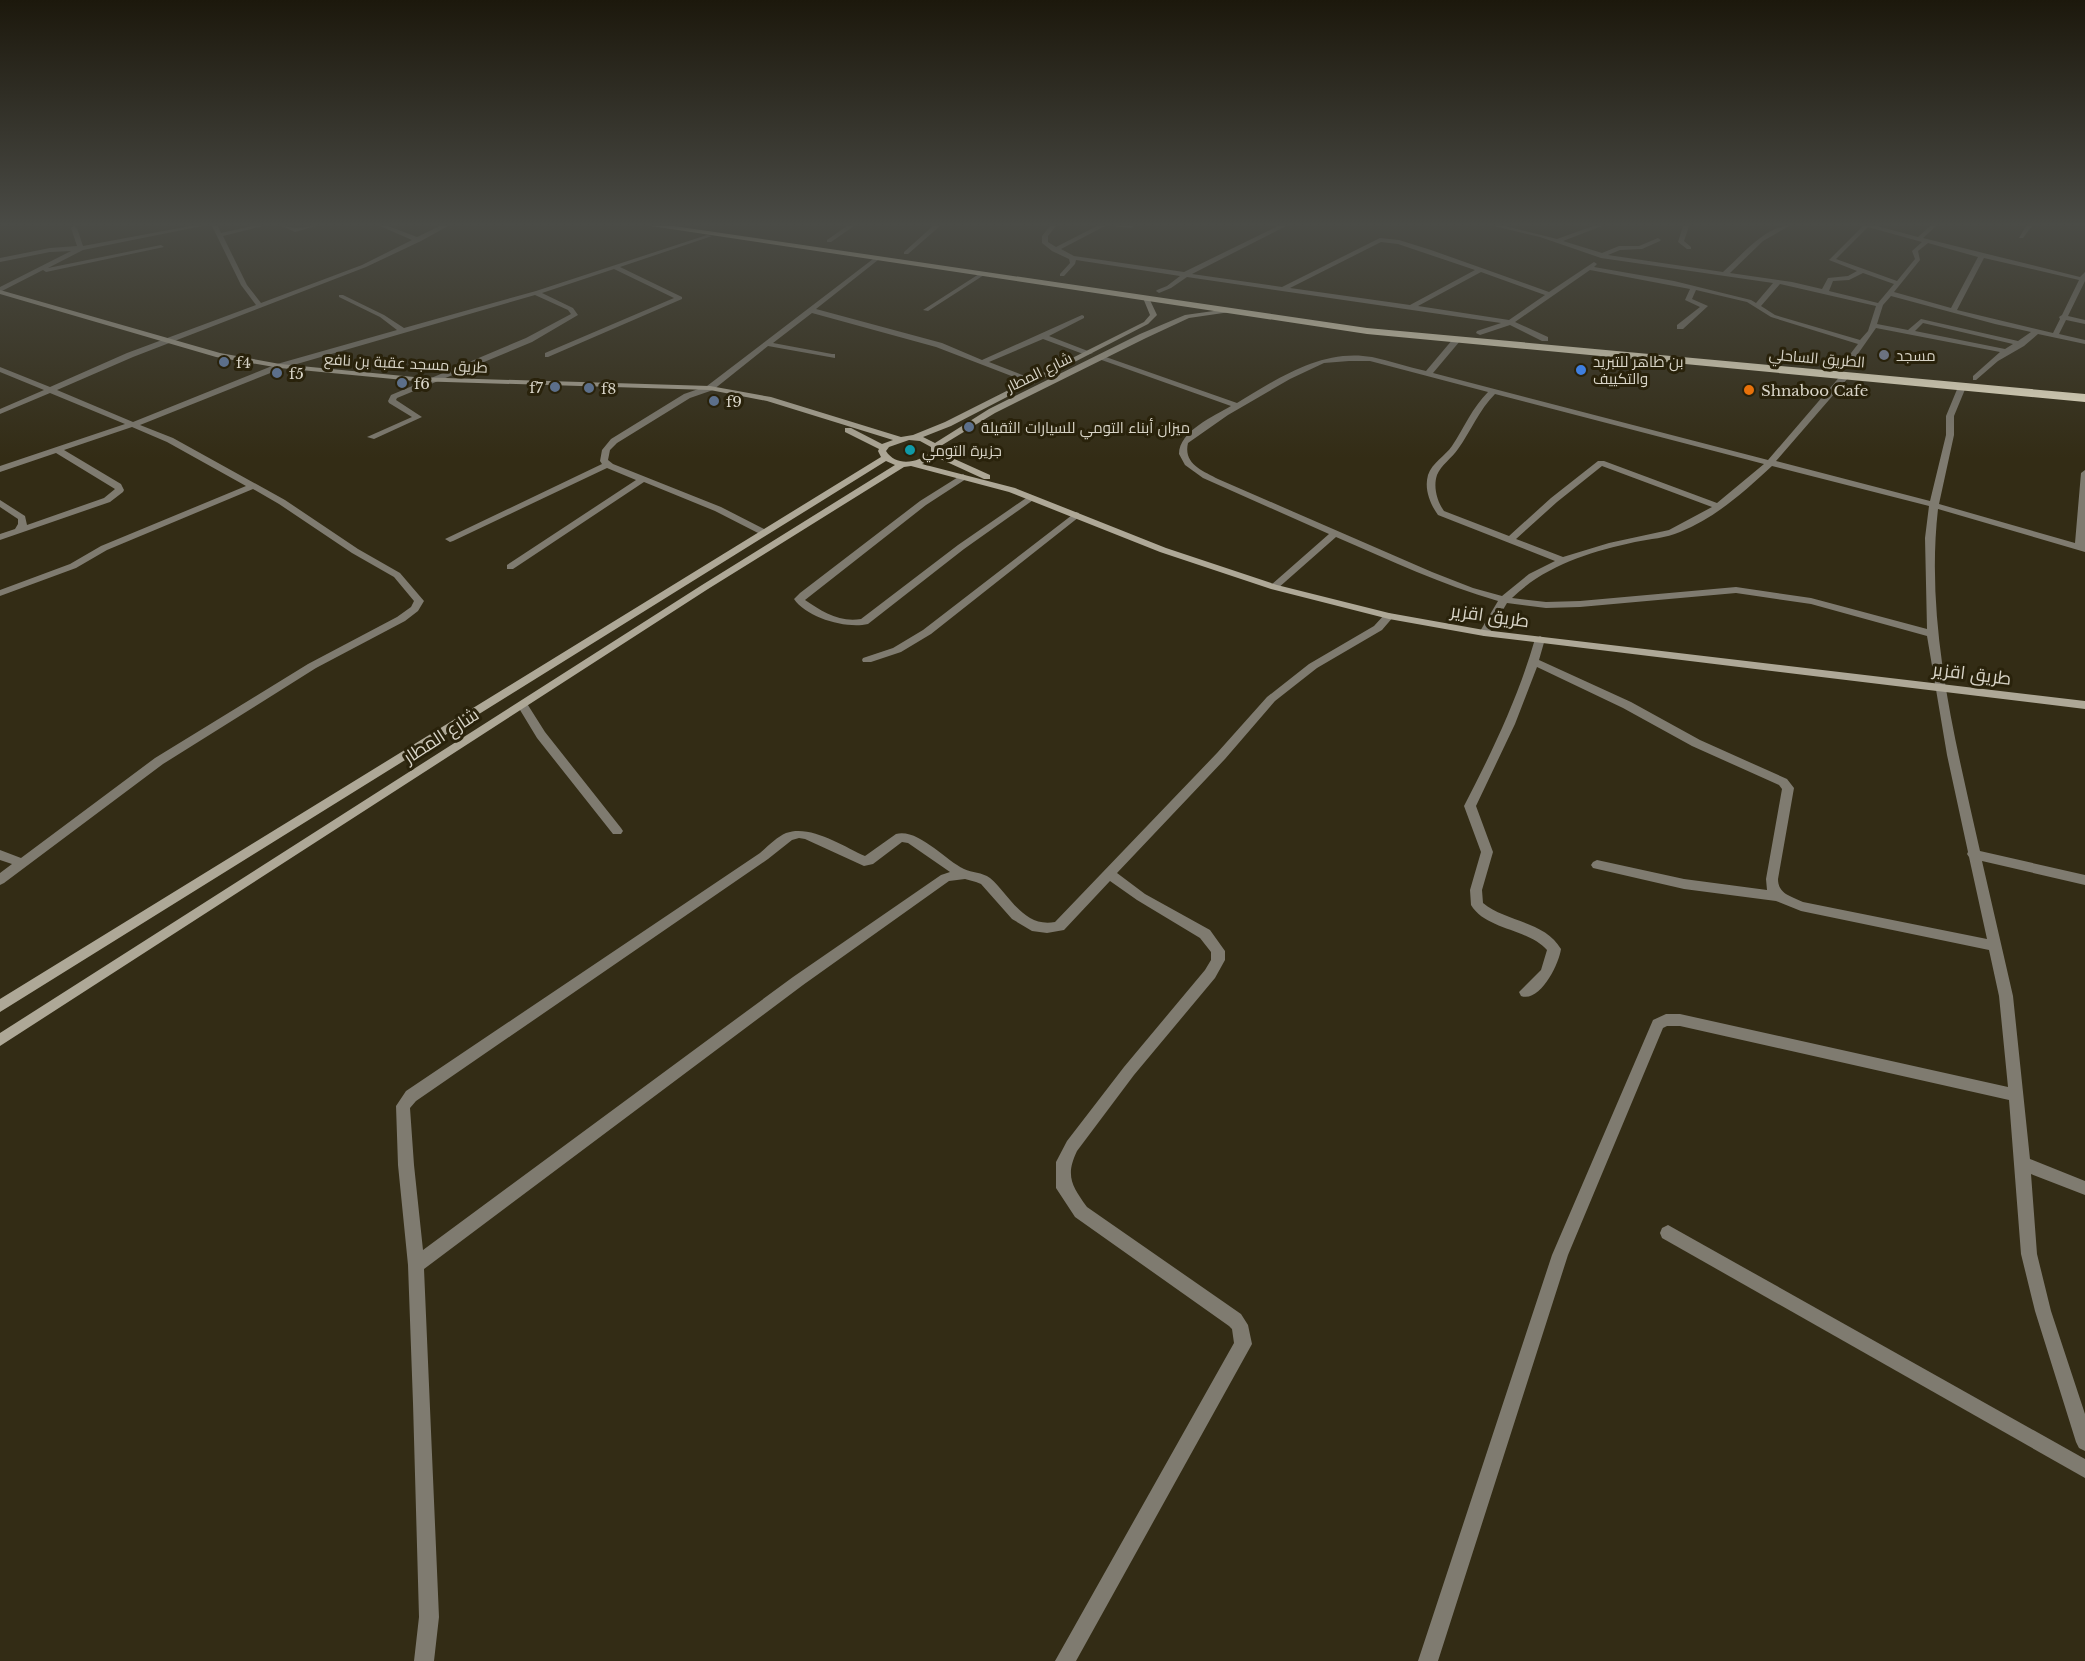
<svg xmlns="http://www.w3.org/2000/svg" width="2085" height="1661" viewBox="0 0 2085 1661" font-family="'Libre Baskerville',Cairo,serif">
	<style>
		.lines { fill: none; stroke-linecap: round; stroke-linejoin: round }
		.street { fill: #7f7b70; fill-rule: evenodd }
		.secondary { fill: #aea897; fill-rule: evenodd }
		.highway { fill: #f3ebcf; fill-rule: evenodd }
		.worship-dot { fill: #6b7280; stroke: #29220b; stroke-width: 2 }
		.service-dot { fill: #5c6f8a; stroke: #29220b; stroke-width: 2 }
		.shop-dot { fill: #3f7fe0; stroke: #29220b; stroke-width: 2 }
		.food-dot { fill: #e8710a; stroke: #29220b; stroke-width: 2 }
		.culture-dot { fill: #0f9aa8; stroke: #29220b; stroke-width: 2 }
		.labels { text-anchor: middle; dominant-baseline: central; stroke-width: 6; stroke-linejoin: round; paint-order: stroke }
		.far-poi-label { font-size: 15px; fill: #d8d4c7; stroke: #29220b; text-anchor: start }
		.far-street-label { font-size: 15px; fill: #d8d4c7; stroke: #29220b }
		.street-label { font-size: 18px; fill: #d8d4c7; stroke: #29220b }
	</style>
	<rect width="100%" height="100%" fill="#332c15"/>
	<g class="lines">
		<!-- street -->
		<g class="street">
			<polygon points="74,226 77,228 83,246 190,226 202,226 83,250 48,268 161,245 164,247 46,272 43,270 0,292 0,287 71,251 50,252 0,262 0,258 50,248 77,246 71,228"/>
			<polygon points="212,226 218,226 221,233 252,226 263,226 223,236 247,285 261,303 362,265 412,240 380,226 388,226 417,237 440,226 448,226 421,241 366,267 133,357 57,390 133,422 277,364 397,330 380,317 339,297 339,295 343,295 384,315 404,328 536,291 707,235 712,236 620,267 682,297 682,299 548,357 545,357 545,353 674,298 614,269 542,293 573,308 578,315 532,342 397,398 396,400 422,417 374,439 367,437 412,417 389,403 388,401 391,395 526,338 571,314 568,310 535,295 283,368 140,425 173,438 285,500 358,549 400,573 424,601 418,611 405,621 316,668 163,764 4,883 0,885 0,873 12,864 0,860 0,850 21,858 155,758 308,664 397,617 411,607 414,601 394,577 352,553 279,504 253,489 107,550 76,568 0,596 0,590 70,564 101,546 246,486 167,442 132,427 64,450 121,484 124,490 123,492 110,502 0,540 0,534 15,529 18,524 18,519 0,507 0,500 25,516 27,525 104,498 115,489 56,453 0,472 0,466 125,424 50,393 0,414 0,409 44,390 0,372 0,367 50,387 127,353 256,305 241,285"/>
			<polygon points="282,226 296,228 316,226 295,232"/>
			<polygon points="847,226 854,226 831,242 827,242 827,240"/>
			<polygon points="933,226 940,226 908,254 904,254 904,252"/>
			<path d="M1050,226H1056L1048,236V242L1056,247L1097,226H1105L1061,249L1074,256L1184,272L1278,226H1286L1192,274L1282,287L1380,238L1399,240L1431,250L1549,292L1594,262L1597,264L1594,267L1674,281L1751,300L1756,303L1773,283L1601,258L1540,237L1494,226H1505L1557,239L1593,226H1602L1563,241L1602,253L1619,246H1639L1658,238L1661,240L1660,241L1642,249L1620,250L1608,255L1723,272C1740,257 1765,226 1789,226L1763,241L1730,273L1792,282L1822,289L1828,278L1848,276L1857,271L1829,260L1863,226H1877L1918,237L1930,226H1936L1923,238L2080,277L2085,272V281L2068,316L2085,320V324L2066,320L2059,334L2085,340V344L2038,334L2024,346L1998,361L1976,380H1973V376L2000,352L1876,328L1848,368H1845L1841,366L1858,344L1771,317L1747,302L1696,290L1692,299L1708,306L1683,329H1677V325L1700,307L1685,300L1690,289L1590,270L1515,322L1548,337V341H1542L1510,325L1480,335L1476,333L1477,331L1501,323L1187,277L1171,288L1159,293L1156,291L1157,290L1167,286L1180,276L1076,260L1075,264L1064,276H1060V274L1070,263L1069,259L1052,251L1042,243V236ZM1868,227L1922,242L1912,251L1915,259L1897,281L1836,259ZM1381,242L1398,244L1475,270L1410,305L1290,288ZM1928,243L1978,257L1951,308L1894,292L1920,260L1918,251ZM1984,258L2079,280L2062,315L2059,317L2060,319L2053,333L1957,310ZM1481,272L1545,295L1509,320L1418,306ZM1863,273L1894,284L1878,303L1829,291L1833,281L1849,280ZM1780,284L1876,306L1868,331L1860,340L1775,315L1761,306ZM1891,296L1995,324L2031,332L2018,341L1921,319L1908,330L1877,324L1883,305ZM1923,323L2013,344L2005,349L1915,331Z"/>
			<polygon points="1114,226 1134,226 1131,228"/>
			<polygon points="1683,226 1689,226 1684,241 1691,247 1691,249 1687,249 1678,242"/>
			<polygon points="2026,226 2032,226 2023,238 2019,238"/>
			<polygon points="873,259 878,260 816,309 942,343 982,360 1082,315 1084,316 1084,318 1049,336 1093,353 1086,355 1043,339 989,362 1035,380 1035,384 1032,384 936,347 812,313 773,343 832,354 835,354 835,358 768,346 713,390 690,398 617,443 610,450 608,460 613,464 721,507 766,530 766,534 760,534 715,511 644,482 513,569 507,569 507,565 636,480 607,468 453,541 450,542 445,539 602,464 600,461 602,450 611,439 684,394 707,386"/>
			<polygon points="979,274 984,275 928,311 923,310"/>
			<path d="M1453,339L1460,341L1433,373L1768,460L1842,374H1848V378L1776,461L1930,501L1946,435V416L1958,387L1965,385L1966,387L1954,416V435L1939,504L2075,543L2081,473L2085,470V552L1938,509C1925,624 1955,739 1980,851L2085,875V885L1982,861L2013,996L2030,1159L2085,1181V1195L2031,1174L2037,1254L2051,1311L2085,1414V1451L2079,1448L2076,1442L2035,1311L2021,1254L2009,1100L1680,1026H1667L1663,1028L1568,1255L1438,1661H1418L1552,1255L1653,1020L1666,1014H1680L2008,1087L1999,996L1989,950L1801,911L1776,901L1684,889L1593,868L1591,865L1593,862L1597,860L1684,879L1767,890L1766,879L1782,789L1779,785L1692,746L1623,708L1537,667L1515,724L1476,806L1493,852L1482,890L1483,903C1506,922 1545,921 1561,949C1559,964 1540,1003 1521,996L1519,992L1541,970L1547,950C1527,928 1486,930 1471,905L1470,890L1481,852L1464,806C1492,752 1518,698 1535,639L1540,636L1545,639L1539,660L1631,702L1700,740L1787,779L1794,788L1778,879C1778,894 1791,896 1803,902L1987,939L1969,857L1967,854L1968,852L1947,755L1927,636L1811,604L1736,593L1580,607L1546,608L1507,603L1488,635L1484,636L1479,633L1498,601C1442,585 1390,560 1336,537L1277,589H1271V585L1329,534L1203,478L1185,465L1179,454C1179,431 1214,416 1231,406L1096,358L1103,356L1237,403C1277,379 1322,348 1372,357C1390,361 1408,367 1426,371ZM1349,361H1370L1488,392C1472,408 1464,428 1452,446C1445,456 1432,463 1428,475C1424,489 1430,504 1438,515L1555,561L1529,574L1502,596L1473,588L1432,572L1218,479C1203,471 1183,464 1188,443L1228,415L1290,379L1324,363ZM1495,394L1764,464L1717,503L1604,461H1598L1551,498L1509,536L1444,511C1437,501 1433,487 1437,475C1441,465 1452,458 1458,449C1471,431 1479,410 1495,394ZM1602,466L1712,507L1669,530L1609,543L1563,557L1516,539L1557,502ZM1772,466L1929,506L1925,538L1927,629L1811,598L1736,587L1580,601L1546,602L1512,598C1546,565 1590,552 1635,542C1650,539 1666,538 1680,532C1715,518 1744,492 1772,466Z"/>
			<path d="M963,474L967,477L966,479L926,505L805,600C821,611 840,623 861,619L958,545L1029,496L1036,498L964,549L868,624C846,629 807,618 794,599L800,593L920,501Z"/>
			<polygon points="1076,512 1079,513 1079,517 931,634 901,652 871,662 863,662 862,660 863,658 893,648 923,630"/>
			<path d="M1389,613L1394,616L1382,630L1317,668L1275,701L1225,759L1117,873L1145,894L1210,930L1225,951V960L1215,978L1134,1075L1077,1151C1065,1176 1072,1186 1087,1207L1241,1314L1248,1325L1252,1344L1076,1661H1055L1234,1343L1232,1329L1229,1326L1075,1217L1056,1188V1162L1067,1141L1124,1067L1205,970L1211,960V952L1200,938L1137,900L1110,881L1064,930L1047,933L1032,931L1012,919L981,884L976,882L965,879L949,881L803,985L424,1269L439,1617L434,1661H414L419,1617L413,1403L408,1265L398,1165L396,1106L406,1091L760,853C768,846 777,837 786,833C810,824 843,846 865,856L896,834C918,828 945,860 964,869C972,873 982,872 990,878C1010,895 1023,928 1055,922L1217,753L1267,697L1309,664L1374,626L1385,614ZM799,838L805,839L864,866L873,864L902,842L908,843L950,872L941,875L793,977L423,1250L414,1165L410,1108L416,1101L768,859L792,840Z"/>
			<polygon points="522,701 526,702 545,732 621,828 623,831 621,834 613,834 537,738 517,705"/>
			<polygon points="1668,1225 2085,1459 2085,1478 1662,1238 1660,1233 1662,1228"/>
		</g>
		<!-- secondary -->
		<path class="secondary" d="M0,290L220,353L280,364L414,377L710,386L771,397L901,437L913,435L945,422L1144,322L1150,315L1143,298L1146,296L1149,298L1157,315L1148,324L951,426L923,437L935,443L989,409L1140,334L1185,315L1228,309L1230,310V312L1189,318L1146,338L995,413L939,447V452L990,475V479H984L936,457L922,464L1015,488L1166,548L1277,585L1389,613L1484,630L2085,701V709L1484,636L1389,619L1271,589L1160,552L1009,492L911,466L904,467L708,589L0,1046V1033L702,585L895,465L886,461L0,1012V999L881,457L878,451L879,449L845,432V428H851L882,444L893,440L767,401L710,390L414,381L280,368L216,357L0,294ZM909,440L920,441L931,447V452C918,463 896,467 886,451L889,447Z"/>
		<!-- highway -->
		<polygon class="highway" points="651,226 674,226 1367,328 2085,394 2085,402 1367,334"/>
	</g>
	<!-- sky -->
	<linearGradient id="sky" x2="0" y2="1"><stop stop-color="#1c180c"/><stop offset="0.49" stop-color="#4a4b46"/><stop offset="1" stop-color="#4a4b46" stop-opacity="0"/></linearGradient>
	<rect width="2085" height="458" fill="url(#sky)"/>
	<!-- markers -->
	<circle class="worship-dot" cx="1884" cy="355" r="6"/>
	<g class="service-dot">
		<circle cx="224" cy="362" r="6"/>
		<circle cx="277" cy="373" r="6"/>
		<circle cx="402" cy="383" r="6"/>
		<circle cx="555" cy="387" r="6"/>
		<circle cx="589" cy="388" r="6"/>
		<circle cx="714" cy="401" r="6"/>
		<circle cx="969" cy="427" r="6"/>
	</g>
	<circle class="shop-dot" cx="1581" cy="370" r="6"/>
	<circle class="food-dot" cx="1749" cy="390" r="6"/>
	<circle class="culture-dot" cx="910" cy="450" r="6"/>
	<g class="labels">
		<!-- far-poi labels -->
		<g class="far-poi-label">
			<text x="1896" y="355">مسجد</text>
			<text x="1593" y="361">بن طاهر للتبريد<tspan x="1593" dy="17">والتكييف</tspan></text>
			<text x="236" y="362">f4</text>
			<text x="289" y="373">f5</text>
			<text x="414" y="383">f6</text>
			<text x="543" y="387" text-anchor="end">f7</text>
			<text x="601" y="388">f8</text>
			<text x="1761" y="390">Shnaboo Cafe</text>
			<text x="726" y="401">f9</text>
			<text x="981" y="427">ميزان أبناء التومي للسيارات الثقيلة</text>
			<text x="922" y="450">جزيرة التومي</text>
		</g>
		<!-- far-street labels -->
		<g class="far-street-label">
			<text transform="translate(1817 358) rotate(5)">الطريق الساحلي</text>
			<text transform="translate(406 363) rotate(3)">طريق مسجد عقبة بن نافع</text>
			<text transform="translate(1039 372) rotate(-26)">شارع المطار</text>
		</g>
		<!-- street labels -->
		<g class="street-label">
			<text transform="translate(1490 616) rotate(8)">طريق اقزير</text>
			<text transform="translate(1972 674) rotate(7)">طريق اقزير</text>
			<text transform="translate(441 736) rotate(-33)">شارع المطار</text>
		</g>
	</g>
</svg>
